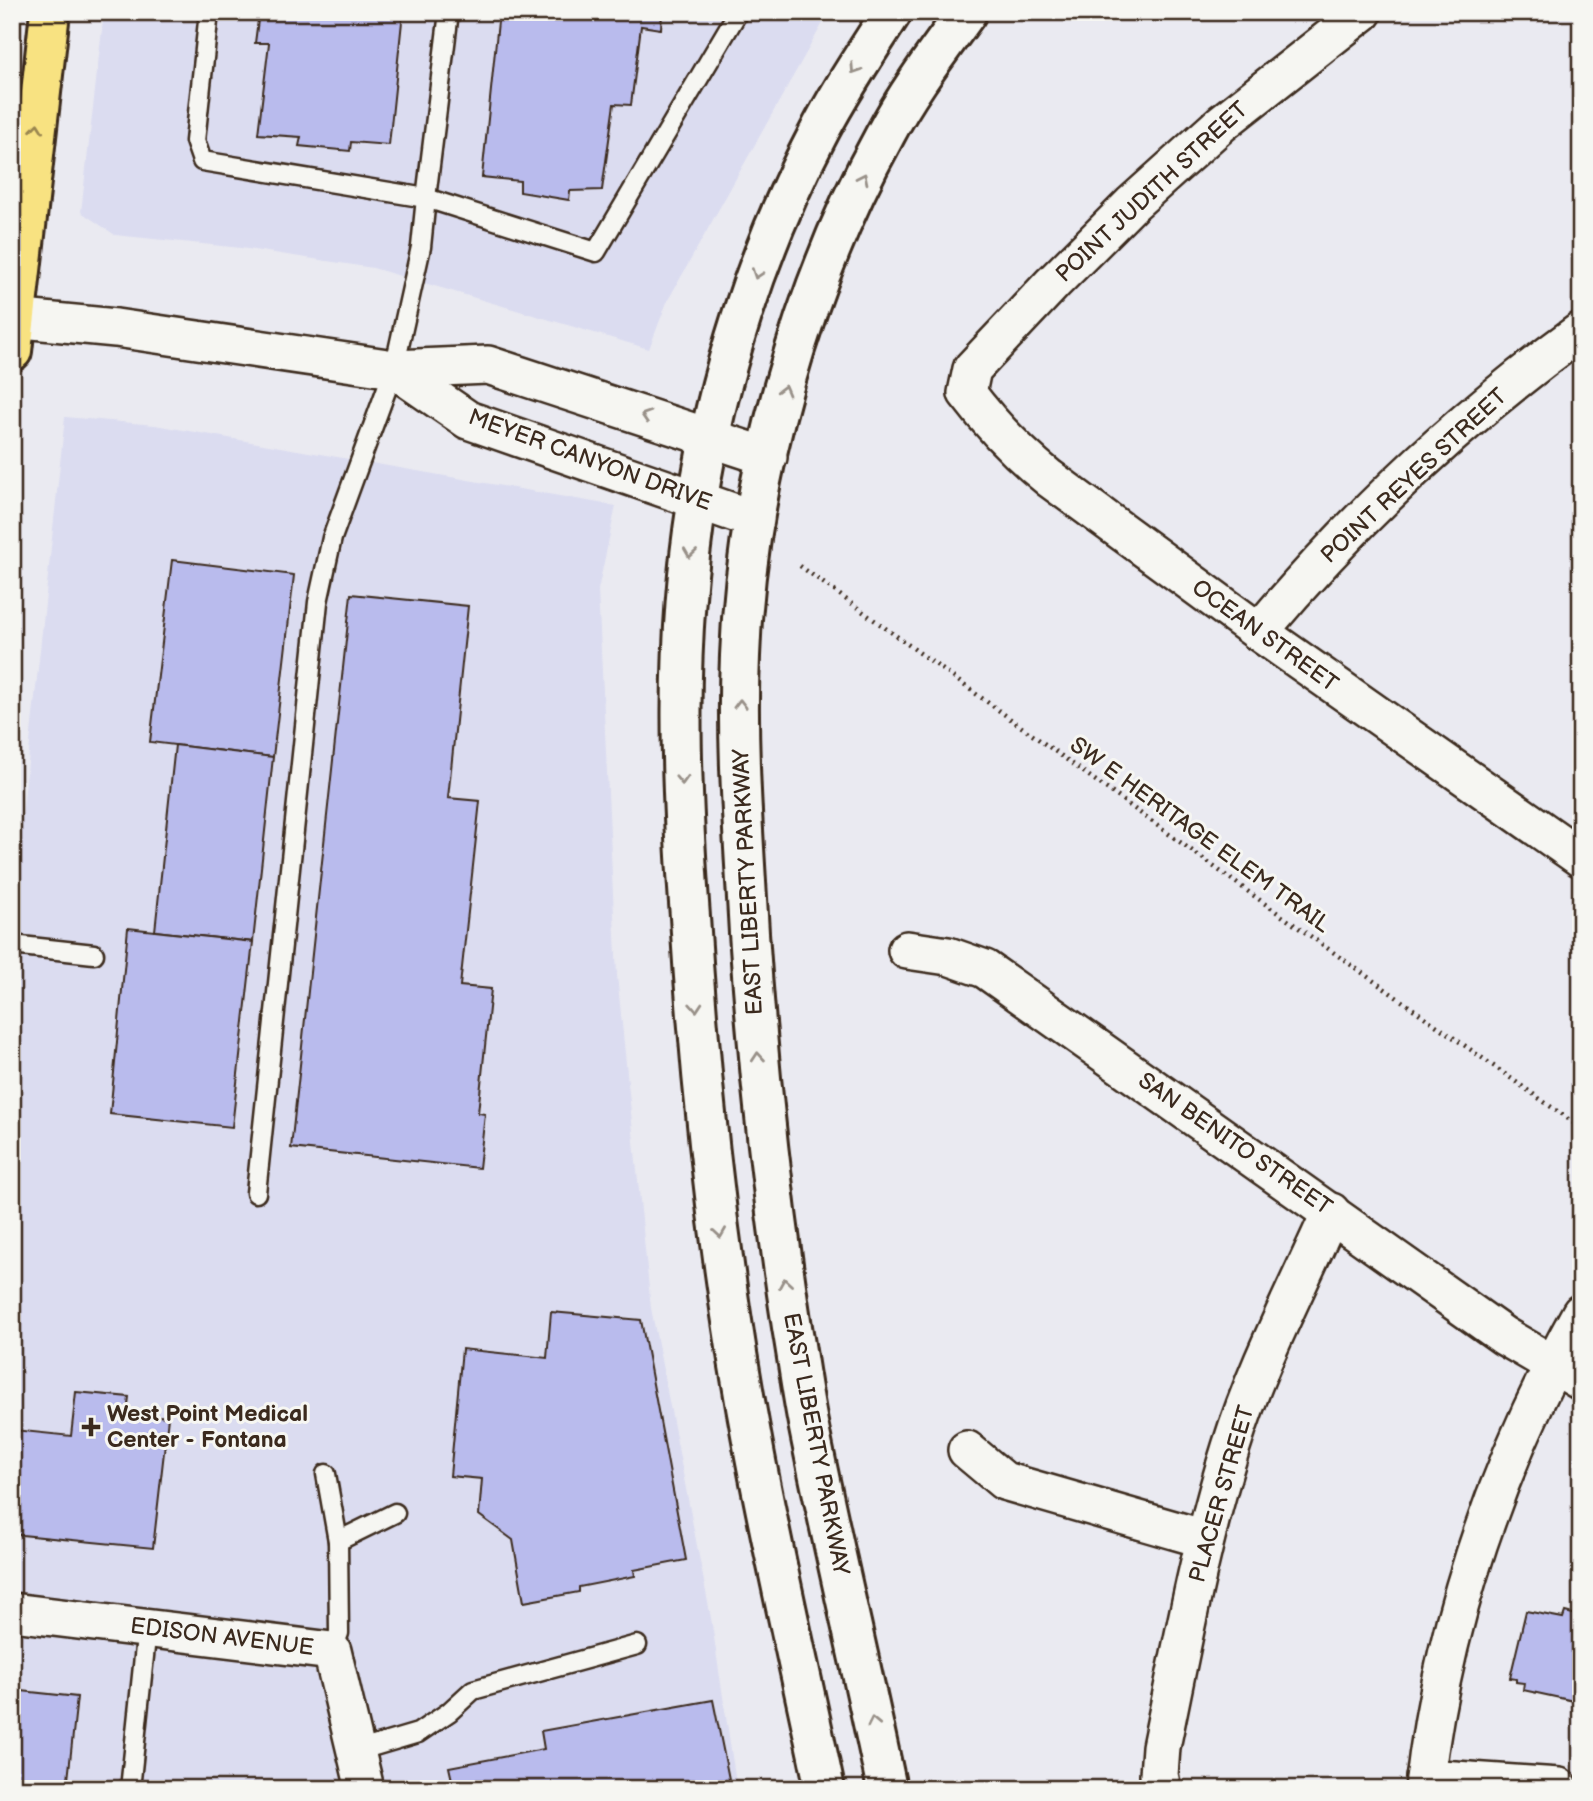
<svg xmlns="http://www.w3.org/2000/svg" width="1593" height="1801" viewBox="0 0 1593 1801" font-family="'Balsamiq Sans',sans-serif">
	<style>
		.built { fill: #dbdcf0 }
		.building { fill: #b9bbed; stroke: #3b2a1e; stroke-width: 2 }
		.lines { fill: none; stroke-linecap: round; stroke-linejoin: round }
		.service-casing { stroke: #3b2a1e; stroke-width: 23 }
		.minor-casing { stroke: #3b2a1e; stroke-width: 42 }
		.tertiary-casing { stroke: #3b2a1e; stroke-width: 44 }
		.primary-casing { stroke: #3b2a1e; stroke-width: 44 }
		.path { stroke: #3b2a1e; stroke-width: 4.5; stroke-dasharray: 2 5; stroke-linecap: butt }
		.service { stroke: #f6f6f2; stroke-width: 18 }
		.minor { stroke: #f6f6f2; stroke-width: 37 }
		.tertiary { stroke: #f6f6f2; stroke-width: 38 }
		.primary { stroke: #f8e281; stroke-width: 38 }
		.oneway { stroke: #989088 }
		.oneway2 { stroke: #9a8650 }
		.poi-dot { fill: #3b2a1e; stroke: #f6f6f2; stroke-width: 2.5 }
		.labels { text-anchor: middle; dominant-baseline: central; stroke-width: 6; stroke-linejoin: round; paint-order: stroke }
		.street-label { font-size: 23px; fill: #3b2a1e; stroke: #f6f6f2 }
		.poi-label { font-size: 23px; font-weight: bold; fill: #3b2a1e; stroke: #f6f6f2; text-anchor: start }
	</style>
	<rect width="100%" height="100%" fill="#eaeaf1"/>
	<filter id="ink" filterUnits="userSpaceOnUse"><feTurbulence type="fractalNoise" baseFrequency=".0143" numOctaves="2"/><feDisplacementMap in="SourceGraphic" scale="14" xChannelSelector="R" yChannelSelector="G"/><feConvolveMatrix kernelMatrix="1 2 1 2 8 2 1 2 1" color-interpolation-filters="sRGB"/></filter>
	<g filter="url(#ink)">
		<!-- built -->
		<g class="built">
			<polygon points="104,12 829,12 667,302 649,349 373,268 241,248 115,235 81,212"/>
			<polygon points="65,417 155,425 616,506 598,590 617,975 651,1308 711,1618 737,1789 12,1789 12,911"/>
		</g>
		<!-- building -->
		<g class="building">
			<polygon points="259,12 403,12 389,145 351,142 350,151 299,146 301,137 258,134 269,43 255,43"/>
			<polygon points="499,12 662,12 661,29 641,26 631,105 614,104 602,190 570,191 569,200 520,192 520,181 482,177"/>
			<polygon points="172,560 294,575 273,757 150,742"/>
			<polygon points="351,594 468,606 448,798 480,801 460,986 491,989 478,1113 485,1114 479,1168 291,1148"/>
			<polygon points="175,745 273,757 253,942 155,931"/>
			<polygon points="128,928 253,942 232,1127 110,1114"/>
			<polygon points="551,1312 641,1320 686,1560 634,1570 635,1576 579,1587 579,1592 524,1602 513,1540 479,1515 482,1479 450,1476 462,1349 547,1358"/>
			<polygon points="76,1392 129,1397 127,1413 168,1417 153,1548 12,1534 12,1450 14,1430 71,1436"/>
			<polygon points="1526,1611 1563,1618 1565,1612 1581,1616 1581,1679 1574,1701 1523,1690 1524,1683 1516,1682 1516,1679 1510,1678"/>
			<polygon points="12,1690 77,1697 67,1789 12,1789"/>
			<polygon points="713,1700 731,1789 454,1789 449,1767 544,1749 541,1731"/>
		</g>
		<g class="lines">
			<defs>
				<g id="service">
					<polyline points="209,12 195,141 202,161 426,198 449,12"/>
					<polyline points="12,945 94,954"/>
					<polyline points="256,1193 318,602 332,538 394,369 421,247 426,198 596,252 738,12"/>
					<polyline points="326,1474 338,1541 339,1633 332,1651"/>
					<polyline points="338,1541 395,1513"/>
					<polyline points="357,1751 418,1733 449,1712 473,1690 637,1645"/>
					<polyline points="130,1789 147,1628"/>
				</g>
				<g id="minor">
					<path d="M1363,12L1222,123L1132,204L1053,283L972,369L967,393C991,425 1017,452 1049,478L1259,632L1581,858"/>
					<polyline points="12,318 116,328 394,369 488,365 768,457"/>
					<polyline points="394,369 468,420 755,520"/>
					<path d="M1259,632C1353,520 1462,417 1581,331"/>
					<polyline points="907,950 948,956 985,969 1504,1336 1581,1381"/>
					<polyline points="967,1450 1004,1481 1205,1539"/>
					<polyline points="12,1612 332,1651 365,1789"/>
					<polyline points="1425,1778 1559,1787"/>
					<path d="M1162,1789L1159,1775L1161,1747C1182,1646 1200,1545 1231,1447C1256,1366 1297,1289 1331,1212"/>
					<path d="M1424,1789C1443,1621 1499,1460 1581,1313"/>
				</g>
				<g id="tertiary">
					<path d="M825,1789C802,1678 776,1567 755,1456C721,1278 701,1097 690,917C680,779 675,641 697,504C717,378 757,250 816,138C838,94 866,53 892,12"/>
					<path d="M887,1789C862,1668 833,1548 809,1428C802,1394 798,1361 792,1327C772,1196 758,1065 749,933C744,841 736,748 740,656C746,484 802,285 885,135C908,91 938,52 967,12"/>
				</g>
				<polyline id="primary" points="12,351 50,12"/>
			</defs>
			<!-- service casing -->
			<use href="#service" class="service-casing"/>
			<!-- minor casing -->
			<use href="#minor" class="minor-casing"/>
			<!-- tertiary casing -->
			<use href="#tertiary" class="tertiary-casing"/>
			<!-- primary casing -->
			<use href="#primary" class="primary-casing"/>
			<!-- path -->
			<polyline class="path" points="800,566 1268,906 1581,1128"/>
			<!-- service -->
			<use href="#service" class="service"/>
			<!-- minor -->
			<use href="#minor" class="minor"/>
			<!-- tertiary -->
			<use href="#tertiary" class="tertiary"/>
			<!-- primary -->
			<use href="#primary" class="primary"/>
		</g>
		<!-- one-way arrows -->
		<defs><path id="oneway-chevron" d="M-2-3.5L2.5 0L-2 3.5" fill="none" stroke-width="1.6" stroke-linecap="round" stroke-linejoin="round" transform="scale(1.75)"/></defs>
		<g class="oneway">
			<use href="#oneway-chevron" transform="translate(855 69) rotate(123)"/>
			<use href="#oneway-chevron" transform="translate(863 178) rotate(-64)"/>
			<use href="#oneway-chevron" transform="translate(757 274) rotate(109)"/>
			<use href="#oneway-chevron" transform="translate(784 390) rotate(-75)"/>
			<use href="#oneway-chevron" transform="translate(646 416) rotate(-162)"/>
			<use href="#oneway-chevron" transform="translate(690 553) rotate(98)"/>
			<use href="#oneway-chevron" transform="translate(740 704) rotate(-90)"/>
			<use href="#oneway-chevron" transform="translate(682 780) rotate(88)"/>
			<use href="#oneway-chevron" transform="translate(696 1007) rotate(86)"/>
			<use href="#oneway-chevron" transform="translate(758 1057) rotate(-95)"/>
			<use href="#oneway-chevron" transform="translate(720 1233) rotate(82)"/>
			<use href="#oneway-chevron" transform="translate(785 1283) rotate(-99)"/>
			<use href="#oneway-chevron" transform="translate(873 1722) rotate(-102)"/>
		</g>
		<use class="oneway2" href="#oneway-chevron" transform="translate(37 128) rotate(-84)"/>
	</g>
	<!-- markers -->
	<path class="poi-dot" d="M87.5 1416.5h7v7h7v7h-7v7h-7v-7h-7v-7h7z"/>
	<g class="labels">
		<!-- street labels -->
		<g class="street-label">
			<text transform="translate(1152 192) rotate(-43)">POINT JUDITH STREET</text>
			<text transform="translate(590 460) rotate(20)">MEYER CANYON DRIVE</text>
			<text transform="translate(1414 476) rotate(-43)">POINT REYES STREET</text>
			<text transform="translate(1265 636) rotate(36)">OCEAN STREET</text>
			<text transform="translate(1200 835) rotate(36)">SW E HERITAGE ELEM TRAIL</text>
			<text transform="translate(748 882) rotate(-93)">EAST LIBERTY PARKWAY</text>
			<text transform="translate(1235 1144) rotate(35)">SAN BENITO STREET</text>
			<text transform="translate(816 1444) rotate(79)">EAST LIBERTY PARKWAY</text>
			<text transform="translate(1222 1494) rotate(-74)">PLACER STREET</text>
			<text transform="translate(222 1637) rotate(7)">EDISON AVENUE</text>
		</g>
		<!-- poi labels -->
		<g class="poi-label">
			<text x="107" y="1414">West Point Medical<tspan x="107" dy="26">Center - Fontana</tspan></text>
		</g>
	</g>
	<!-- margin -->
	<rect width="1593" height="1801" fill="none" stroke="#f6f6f2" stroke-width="42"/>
	<rect x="21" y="21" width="1551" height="1759" fill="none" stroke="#3b2a1e" stroke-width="2.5" filter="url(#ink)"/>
</svg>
